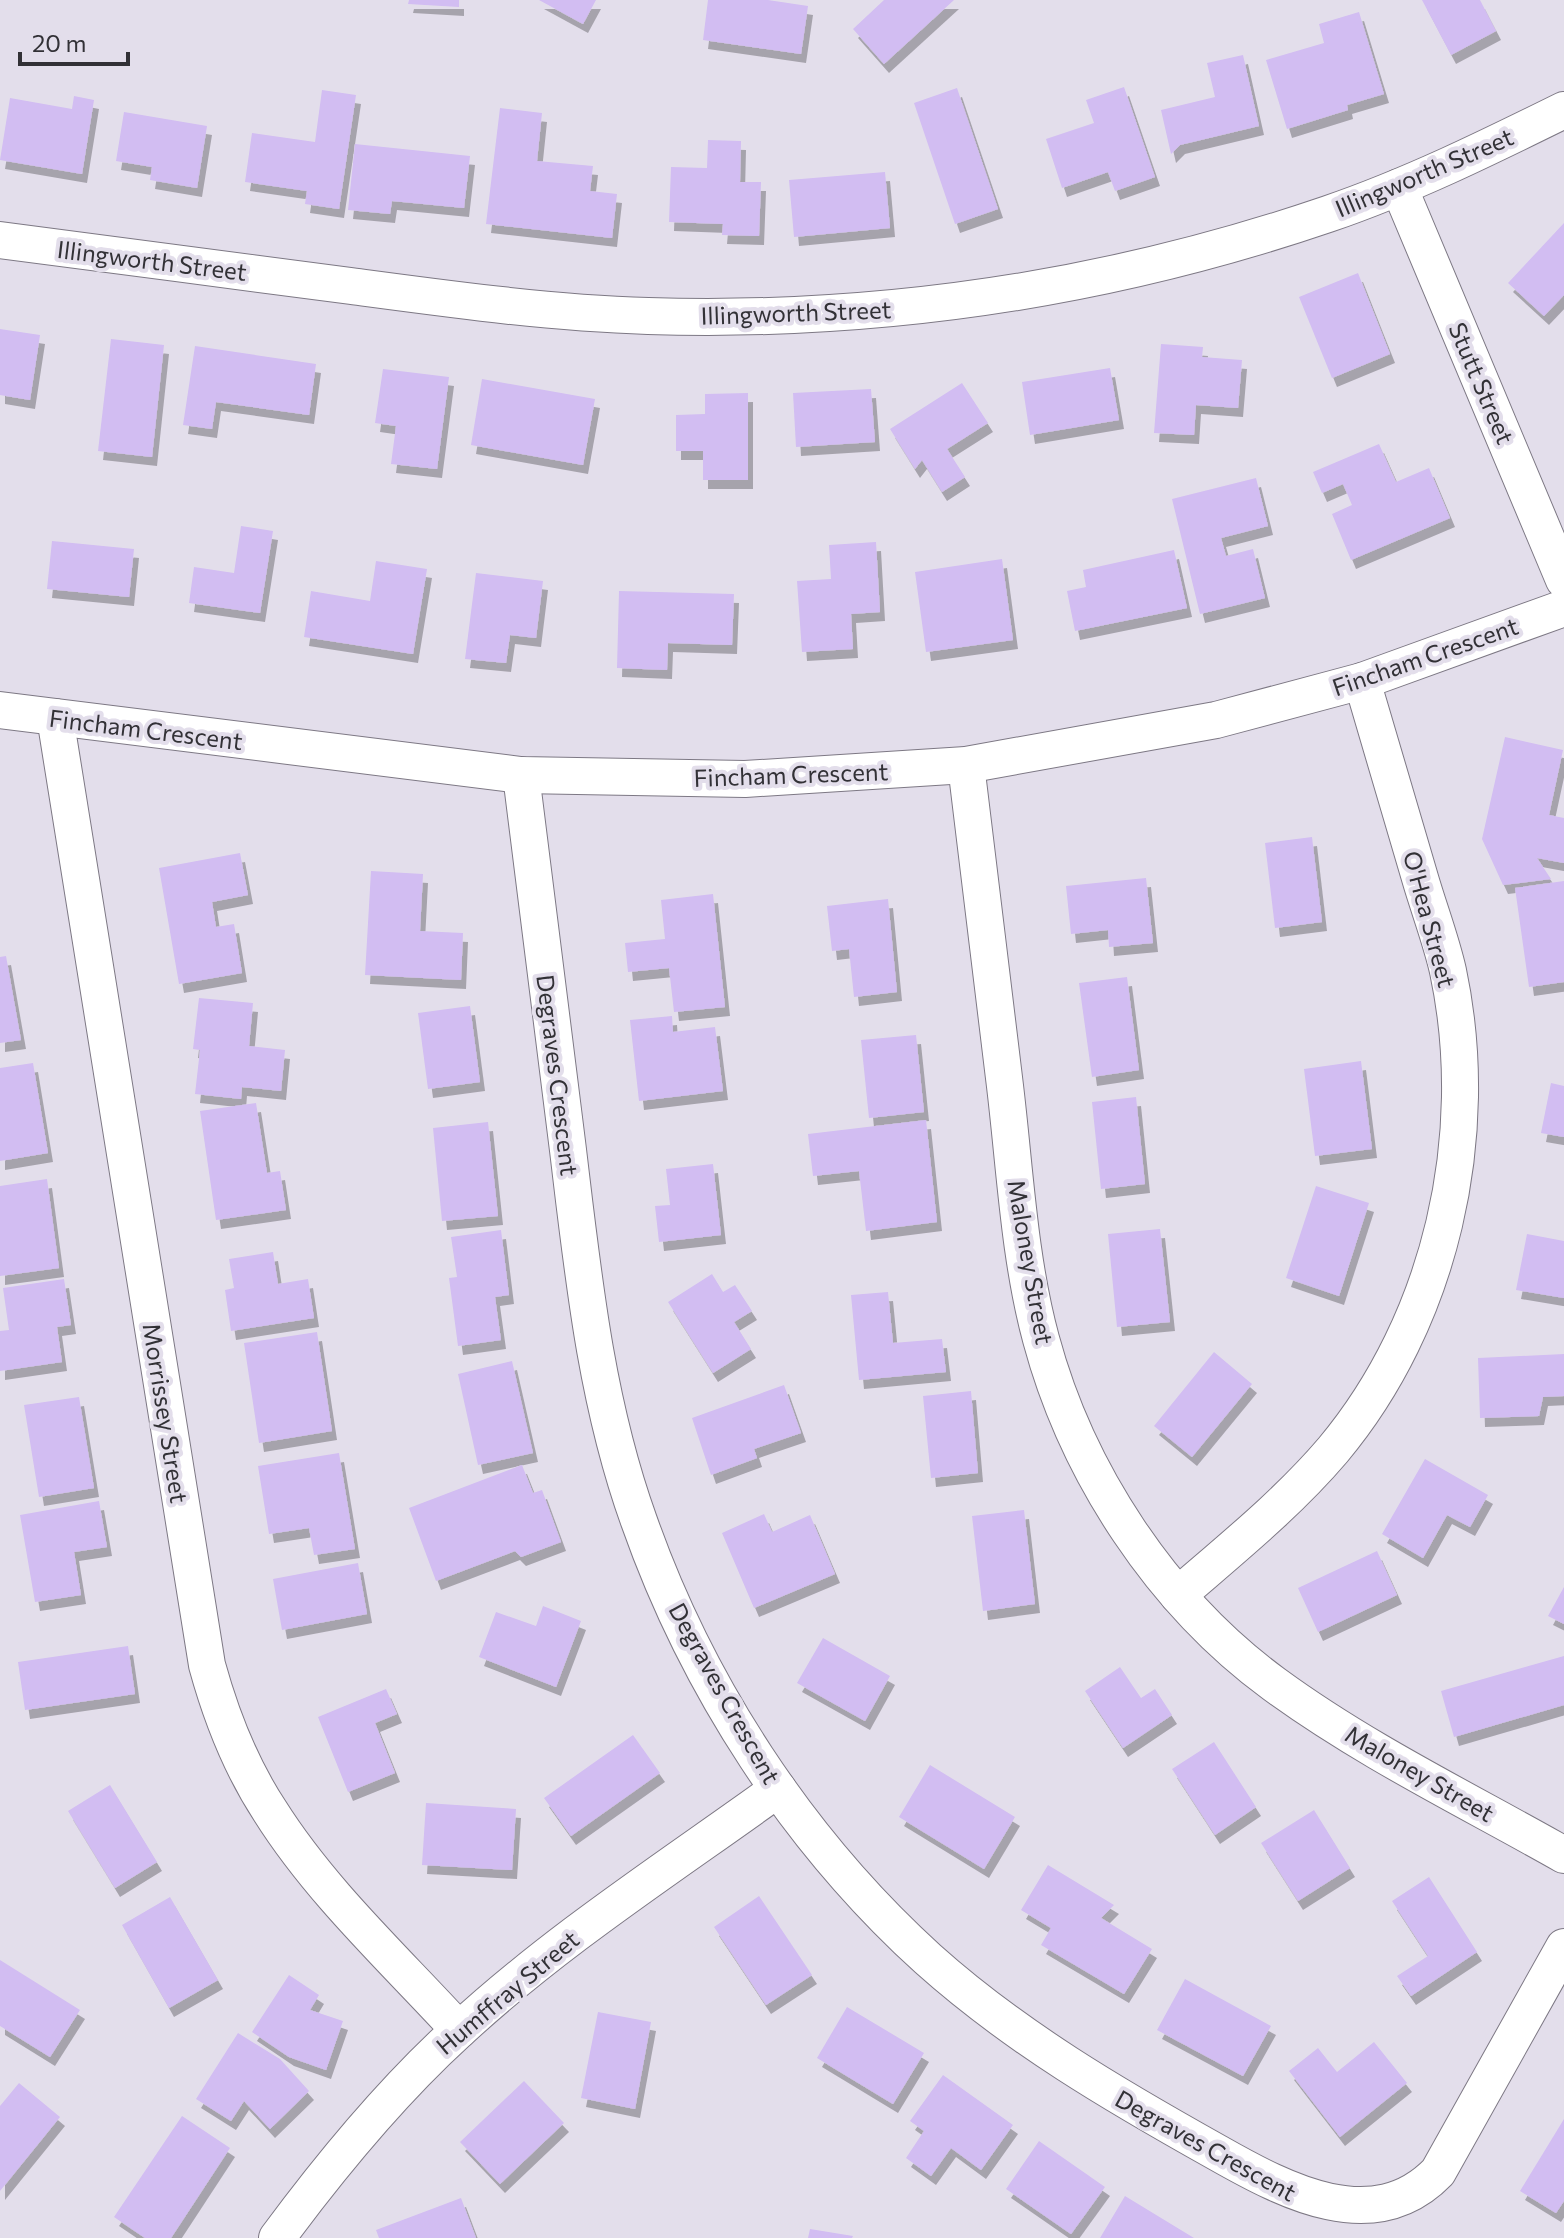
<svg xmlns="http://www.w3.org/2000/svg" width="1564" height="2238" viewBox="0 0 1564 2238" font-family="Commissioner,sans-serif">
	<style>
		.building { fill: #d2bdf2; filter: url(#shadow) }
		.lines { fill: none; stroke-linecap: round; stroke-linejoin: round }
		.minor-casing { stroke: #7d7884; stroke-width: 38 }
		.minor { stroke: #fff; stroke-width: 36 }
		.labels { text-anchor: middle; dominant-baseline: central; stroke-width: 8; stroke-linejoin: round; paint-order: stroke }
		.street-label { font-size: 24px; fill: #323136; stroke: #e3deeb }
	</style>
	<defs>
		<filter id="shadow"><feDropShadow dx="5" dy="9" stdDeviation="0" flood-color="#0004"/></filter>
	</defs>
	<rect width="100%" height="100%" fill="#e3deeb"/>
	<!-- building -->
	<g class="building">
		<polygon points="409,0 459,0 459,7 408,4"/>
		<polygon points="539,0 596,0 583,24"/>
		<polygon points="708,0 768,0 808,6 801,54 703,40"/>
		<polygon points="884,0 954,0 884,64 853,29"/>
		<polygon points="1422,0 1480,0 1496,31 1451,55"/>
		<polygon points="1359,12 1384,94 1347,105 1348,110 1287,129 1266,60 1324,43 1319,24"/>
		<polygon points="1243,55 1259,126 1180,145 1171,154 1161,110 1215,97 1207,63"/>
		<polygon points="1124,87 1155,177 1115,191 1108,172 1062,188 1046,139 1094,123 1086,100"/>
		<polygon points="957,88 998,209 955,224 914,103"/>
		<polygon points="322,90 356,95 339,209 305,204 307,191 245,182 252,133 315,142"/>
		<polygon points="74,96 94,100 82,174 0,160 10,98 72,109"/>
		<polygon points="500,108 542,113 537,161 593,166 590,191 617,194 612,238 486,224"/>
		<polygon points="124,112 207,126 197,188 150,180 152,167 116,161"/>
		<polygon points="708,140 741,141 740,182 761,182 759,236 722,235 723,224 669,222 671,167 707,168"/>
		<polygon points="355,144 470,156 464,208 392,201 390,214 348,210"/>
		<polygon points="885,172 890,228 794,237 789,180"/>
		<polygon points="1564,223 1564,295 1544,316 1508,283"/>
		<polygon points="1358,273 1390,354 1332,378 1299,297"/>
		<polygon points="0,329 40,335 30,400 0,395"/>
		<polygon points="111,339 164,345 152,457 98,451"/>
		<polygon points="1161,344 1203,347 1202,357 1242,360 1238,408 1196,405 1194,435 1154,433"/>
		<polygon points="195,346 316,364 309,415 216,402 212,429 183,425"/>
		<polygon points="1110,368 1119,420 1030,435 1022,382"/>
		<polygon points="383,369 449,377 437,469 391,464 396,426 375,423"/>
		<polygon points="482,379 595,399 583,465 471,445"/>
		<polygon points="962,383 988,423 947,449 965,477 942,492 922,460 915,469 890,429"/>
		<polygon points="871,389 875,442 796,447 793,393"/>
		<polygon points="748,393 748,480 703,480 703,451 676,451 676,415 705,414 705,394"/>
		<polygon points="1379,444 1396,482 1429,468 1450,518 1351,560 1332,514 1352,505 1343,484 1322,493 1313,472"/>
		<polygon points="1256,478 1268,526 1221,538 1226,556 1253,549 1265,598 1200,614 1172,499"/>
		<polygon points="241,526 273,531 260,613 189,603 194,567 234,573"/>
		<polygon points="52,541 134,549 129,597 47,589"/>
		<polygon points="876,542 880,612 851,614 853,649 802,652 797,581 831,579 829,545"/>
		<polygon points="1174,550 1187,608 1075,631 1067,591 1086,587 1083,570"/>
		<polygon points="1002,559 1013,640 926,652 915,572"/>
		<polygon points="376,561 427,569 413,654 304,637 311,591 370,601"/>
		<polygon points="476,573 543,581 536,638 510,635 506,663 465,659"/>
		<polygon points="619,591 734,594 732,645 668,643 667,670 617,668"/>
		<polygon points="1505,737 1563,750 1549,815 1564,818 1564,863 1537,858 1551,879 1503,885 1482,839"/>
		<polygon points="1312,837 1322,922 1275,928 1265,843"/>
		<polygon points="240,853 248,895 212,902 216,927 234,924 242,973 179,984 159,868"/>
		<polygon points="371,871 423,874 420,931 463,933 461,980 365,975"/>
		<polygon points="1146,878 1153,943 1109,947 1108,930 1071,934 1066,886"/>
		<polygon points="1564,881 1564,982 1529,987 1515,888"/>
		<polygon points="713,894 725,1007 674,1012 669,968 628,972 625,943 665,939 661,900"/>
		<polygon points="888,899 897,992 854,997 849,949 832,951 827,906"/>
		<polygon points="6,956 21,1040 0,1043 0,957"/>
		<polygon points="1127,977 1139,1070 1092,1077 1079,983"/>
		<polygon points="199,998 253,1003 249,1046 285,1050 281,1091 242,1087 241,1099 195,1094 200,1050 193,1049"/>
		<polygon points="470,1006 480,1082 428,1089 418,1013"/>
		<polygon points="672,1016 673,1032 715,1027 723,1091 639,1101 630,1020"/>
		<polygon points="916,1035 924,1112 869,1118 861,1040"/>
		<polygon points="1361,1061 1372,1149 1315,1156 1304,1069"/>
		<polygon points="33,1063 48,1153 0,1161 0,1068"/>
		<polygon points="1551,1083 1564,1086 1564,1137 1541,1133"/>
		<polygon points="1136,1097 1145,1184 1101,1189 1092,1102"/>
		<polygon points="256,1103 267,1173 280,1171 286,1210 216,1220 200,1111"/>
		<polygon points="926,1120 937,1222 866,1231 859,1171 813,1176 808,1134"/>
		<polygon points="488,1122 498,1216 442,1221 433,1128"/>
		<polygon points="713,1164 721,1235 659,1242 655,1206 670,1205 666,1169"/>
		<polygon points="47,1179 59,1268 0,1276 0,1186"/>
		<polygon points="1316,1186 1369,1203 1339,1296 1286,1278"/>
		<polygon points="1160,1229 1170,1322 1117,1327 1108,1234"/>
		<polygon points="501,1230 509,1295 495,1297 501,1340 458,1346 449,1278 457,1277 451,1237"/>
		<polygon points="1527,1234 1564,1241 1564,1298 1516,1290"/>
		<polygon points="273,1252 278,1284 308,1279 314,1318 231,1331 225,1290 234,1288 229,1259"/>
		<polygon points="712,1274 723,1292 735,1285 752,1311 734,1322 751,1349 713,1373 668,1302"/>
		<polygon points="64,1279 71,1325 57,1327 62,1362 0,1371 0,1331 9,1330 3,1288"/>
		<polygon points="888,1292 893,1343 942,1339 946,1372 859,1380 851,1295"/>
		<polygon points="317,1332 332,1431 259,1443 244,1343"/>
		<polygon points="1214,1352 1252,1384 1192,1457 1154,1426"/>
		<polygon points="1564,1354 1564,1396 1543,1397 1539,1416 1480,1418 1478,1358"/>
		<polygon points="512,1361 533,1453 478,1465 458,1374"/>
		<polygon points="784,1385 801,1433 754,1449 757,1458 711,1475 692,1418"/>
		<polygon points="971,1391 978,1473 931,1478 923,1396"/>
		<polygon points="79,1397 94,1488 39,1497 24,1405"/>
		<polygon points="339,1453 355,1549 314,1555 309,1528 269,1534 258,1466"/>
		<polygon points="1425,1459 1488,1495 1470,1527 1447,1515 1423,1558 1382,1534"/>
		<polygon points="522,1465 533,1493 542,1490 561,1542 521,1557 515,1551 436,1581 409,1508"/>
		<polygon points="99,1501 107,1547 74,1552 81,1595 35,1602 20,1515"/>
		<polygon points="1024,1510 1035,1604 983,1611 972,1516"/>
		<polygon points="764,1514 772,1532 810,1515 835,1574 754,1608 722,1533"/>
		<polygon points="1377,1551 1397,1595 1318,1632 1298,1588"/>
		<polygon points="358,1563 367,1614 282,1630 273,1579"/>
		<polygon points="1564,1587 1564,1624 1548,1616"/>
		<polygon points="543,1606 581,1621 556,1687 479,1657 496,1612 536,1626"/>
		<polygon points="823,1638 890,1676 865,1721 797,1683"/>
		<polygon points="128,1646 135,1694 25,1710 18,1662"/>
		<polygon points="1564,1656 1564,1705 1454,1737 1441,1691"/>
		<polygon points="1120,1667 1141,1698 1155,1689 1172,1715 1123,1748 1085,1691"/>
		<polygon points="386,1689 397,1714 375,1723 395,1773 348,1792 318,1717"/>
		<polygon points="633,1735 660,1773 571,1836 544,1798"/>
		<polygon points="1214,1742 1256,1807 1215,1835 1172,1769"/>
		<polygon points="930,1765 1015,1817 984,1869 899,1817"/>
		<polygon points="110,1785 157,1862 115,1888 68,1811"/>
		<polygon points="426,1803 516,1809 512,1870 422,1865"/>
		<polygon points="1314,1810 1350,1868 1298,1901 1261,1843"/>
		<polygon points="1048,1865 1114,1905 1101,1918 1152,1949 1124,1994 1041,1945 1051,1928 1021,1910"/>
		<polygon points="1429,1877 1477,1952 1411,1996 1397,1976 1428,1956 1392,1901"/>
		<polygon points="759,1896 812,1975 766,2005 714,1927"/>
		<polygon points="170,1897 218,1980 169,2008 122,1925"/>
		<polygon points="0,1960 80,2010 50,2057 0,2026"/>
		<polygon points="289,1975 319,1995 310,2010 343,2021 326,2070 289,2057 252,2032"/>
		<polygon points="1185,1979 1271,2026 1243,2076 1157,2030"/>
		<polygon points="847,2007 924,2053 893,2104 817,2058"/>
		<polygon points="598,2012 651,2022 635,2109 581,2098"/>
		<polygon points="238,2033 280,2059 309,2091 270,2129 244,2101 231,2121 196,2099"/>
		<polygon points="1374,2042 1407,2083 1340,2137 1289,2071 1318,2048 1337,2072"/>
		<polygon points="943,2075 1013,2125 981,2170 951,2148 931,2176 906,2158 924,2131 910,2121"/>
		<polygon points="524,2081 564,2123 500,2184 460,2142"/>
		<polygon points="19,2083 60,2117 0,2191 0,2106"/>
		<polygon points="182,2116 230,2148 171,2238 145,2238 114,2217"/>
		<polygon points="1564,2119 1564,2201 1556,2213 1520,2191"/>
		<polygon points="1039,2141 1105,2187 1071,2234 1006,2189"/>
		<polygon points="1125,2196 1194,2238 1100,2238"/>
		<polygon points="461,2198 476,2238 379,2238 376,2230"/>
		<polygon points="810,2229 853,2236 852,2238 808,2238"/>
	</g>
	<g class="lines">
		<defs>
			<g id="minor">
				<polyline points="1399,187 1564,580"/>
				<path d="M0,240C117,255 234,271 351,286C449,299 549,313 648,316C880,323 1108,289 1328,214C1410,186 1487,148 1564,110"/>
				<polyline points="0,710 521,775 745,779 966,765 1216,720 1362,681 1564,608"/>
				<path d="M55,717L207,1665C221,1716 241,1767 270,1811C321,1892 395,1960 459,2030"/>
				<path d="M966,765C979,872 992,979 1005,1086C1015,1169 1019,1258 1041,1339C1077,1473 1162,1602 1274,1684C1364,1750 1467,1800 1564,1855"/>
				<path d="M521,775C536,900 552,1025 568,1150C583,1275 596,1402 639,1521C697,1686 798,1841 928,1959C1015,2037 1116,2096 1218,2153C1285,2191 1374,2238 1438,2172L1564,1947"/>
				<path d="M1178,1595C1231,1549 1287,1504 1333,1450C1441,1321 1483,1136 1448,971C1441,940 1429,909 1420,878C1401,813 1382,747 1362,681"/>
				<path d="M277,2238C331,2165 389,2094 457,2032C555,1941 670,1867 778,1789"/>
			</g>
		</defs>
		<!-- minor casing -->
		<use href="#minor" class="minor-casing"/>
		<!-- minor -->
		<use href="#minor" class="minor"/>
	</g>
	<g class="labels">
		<!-- street labels -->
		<g class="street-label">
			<text transform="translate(1424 172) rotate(-23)">Illingworth Street</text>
			<text transform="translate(152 260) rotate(7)">Illingworth Street</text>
			<text transform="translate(796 312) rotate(-2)">Illingworth Street</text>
			<text transform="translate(1482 383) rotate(67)">Stutt Street</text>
			<text transform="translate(1425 656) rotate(-19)">Fincham Crescent</text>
			<text transform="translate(146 729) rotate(7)">Fincham Crescent</text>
			<text transform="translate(791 774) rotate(-2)">Fincham Crescent</text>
			<text transform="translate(1430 919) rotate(75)">O'Hea Street</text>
			<text transform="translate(558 1075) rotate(83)">Degraves Crescent</text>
			<text transform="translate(1031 1262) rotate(80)">Maloney Street</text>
			<text transform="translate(166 1413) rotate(81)">Morrissey Street</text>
			<text transform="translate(725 1693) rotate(61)">Degraves Crescent</text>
			<text transform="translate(1420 1773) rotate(30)">Maloney Street</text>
			<text transform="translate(507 1992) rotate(-40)">Humffray Street</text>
			<text transform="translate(1206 2145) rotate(29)">Degraves Crescent</text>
		</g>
	</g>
	<!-- scale -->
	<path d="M20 52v12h108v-12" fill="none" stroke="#323136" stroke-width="4"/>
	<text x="32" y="52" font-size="24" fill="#323136" stroke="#e3deeb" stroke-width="6" paint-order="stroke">20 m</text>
</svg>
